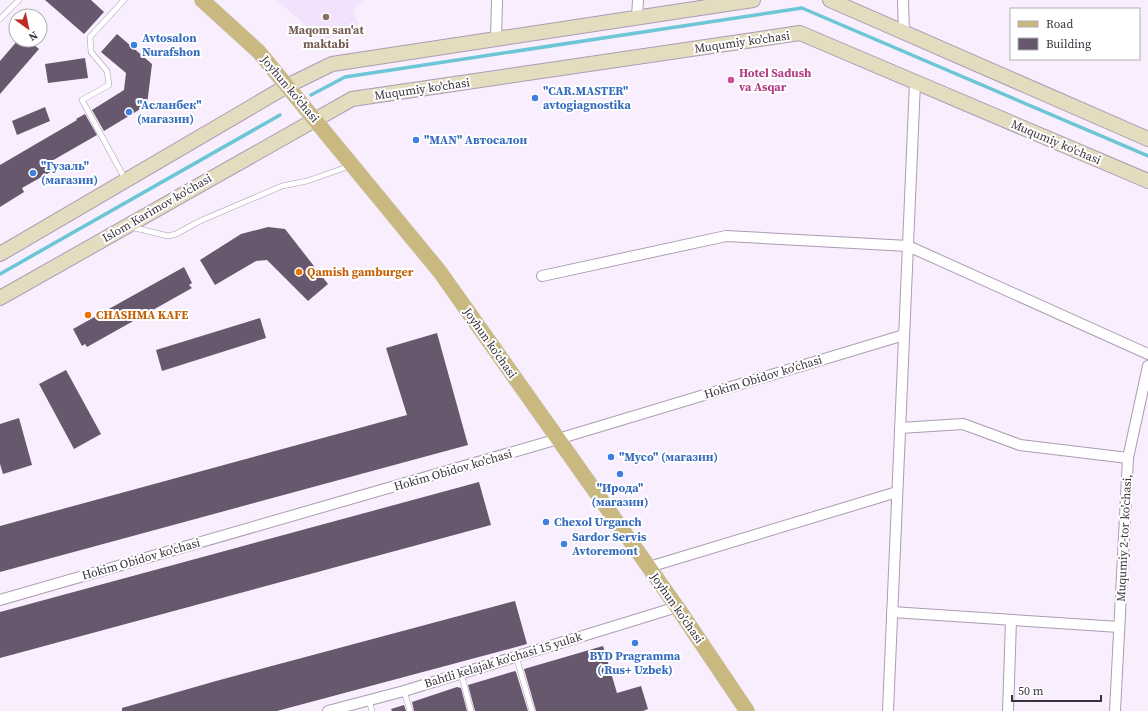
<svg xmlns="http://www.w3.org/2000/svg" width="1148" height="711" viewBox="0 0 1148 711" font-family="'Source Serif 4',serif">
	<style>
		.built { fill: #f3e2fc }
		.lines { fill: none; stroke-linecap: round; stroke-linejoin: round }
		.stream { stroke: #6cc6d6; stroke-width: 3.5 }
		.building { fill: #67586e }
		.lane-casing { stroke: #ac9cb4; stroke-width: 6 }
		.street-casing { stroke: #ac9cb4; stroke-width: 12 }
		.secondary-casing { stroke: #ac9cb4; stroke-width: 16 }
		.primary-casing { stroke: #d7d6d8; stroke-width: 16 }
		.lane { stroke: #fff; stroke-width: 5 }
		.street { stroke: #fff; stroke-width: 10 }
		.secondary { stroke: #e4dcbf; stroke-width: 14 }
		.primary { stroke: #c9b880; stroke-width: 15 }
		.education-dot { fill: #8d6e63; stroke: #fff; stroke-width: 1.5 }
		.shop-dot { fill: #3f7fe0; stroke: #fff; stroke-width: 1.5 }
		.hotel-dot { fill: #d1479c; stroke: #fff; stroke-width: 1.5 }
		.food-dot { fill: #e8710a; stroke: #fff; stroke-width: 1.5 }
		.labels { text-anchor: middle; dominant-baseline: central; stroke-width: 4; stroke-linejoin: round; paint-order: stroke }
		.education-label { font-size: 12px; font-weight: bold; fill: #785e54; stroke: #fff }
		.shop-label { font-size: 12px; font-weight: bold; fill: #366cbe; stroke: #fff; text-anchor: start }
		.street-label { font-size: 12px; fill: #39323c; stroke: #fff }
		.hotel-label { font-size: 12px; font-weight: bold; fill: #b23c85; stroke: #fff; text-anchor: start }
		.food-label { font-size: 12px; font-weight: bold; fill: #c56008; stroke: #fff; text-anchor: start }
	</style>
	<rect width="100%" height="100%" fill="#f9eefd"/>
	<!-- built -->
	<polygon class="built" points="277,0 364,0 353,10 359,24 323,41"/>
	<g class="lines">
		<!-- stream -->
		<g class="stream">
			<polyline points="311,95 345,77 802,8 1148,156"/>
			<polyline points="0,274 280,115"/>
		</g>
	</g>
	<!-- building -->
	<g class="building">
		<polygon points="45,0 91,0 104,12 84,34"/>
		<polygon points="117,34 152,64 147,105 104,131 92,110 124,90 126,73 101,52"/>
		<polygon points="18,40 28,40 39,49 0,94 0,61"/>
		<polygon points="85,58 88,78 48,83 45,64"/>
		<polygon points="45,107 50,121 17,135 12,121"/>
		<polygon points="85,114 97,135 50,162 54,170 22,188 24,192 0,207 0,165 77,120 76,119"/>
		<polygon points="268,227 285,229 328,284 308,301 267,260 256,261 215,285 200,260 241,234"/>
		<polygon points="184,267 192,283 189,285 192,288 87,347 85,344 82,346 73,329"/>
		<polygon points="260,318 266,338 162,371 156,350"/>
		<polygon points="437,333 468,445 0,572 0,526 407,415 386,348"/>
		<polygon points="66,370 101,434 74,449 39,384"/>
		<polygon points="19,418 32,465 3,474 0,464 0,424"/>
		<polygon points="479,482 491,525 0,658 0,612"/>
		<polygon points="515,601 527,644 505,650 277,711 122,711 122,708 216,681"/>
		<polygon points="603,646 617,693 641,686 648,709 643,711 536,711 524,669"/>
		<polygon points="515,671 516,672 528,711 475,711 468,685"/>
		<polygon points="457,687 461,688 467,711 414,711 412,702"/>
		<polygon points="404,705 406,711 392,711 391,709"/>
	</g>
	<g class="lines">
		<defs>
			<g id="lane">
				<polyline points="124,0 90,37 91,52 107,71 109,85 82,100 125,179"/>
				<polyline points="0,19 19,0"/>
				<polyline points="131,227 168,236 176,234 200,221 282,186 307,181 350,166"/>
				<polyline points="516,656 532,711"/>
				<polyline points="461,673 471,711"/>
				<polyline points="404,691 410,711"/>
				<polyline points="369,700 372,711"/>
			</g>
			<g id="street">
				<polyline points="903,0 904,32"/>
				<polyline points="637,18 638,0"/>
				<polyline points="496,39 497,0"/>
				<polyline points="542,276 726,236 908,246 1148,354"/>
				<polyline points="900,428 963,424 1020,445 1128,458"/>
				<polyline points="649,567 897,492"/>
				<polyline points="0,600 558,439 904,335"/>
				<polyline points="892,612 1119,627"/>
				<polyline points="328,711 404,691 677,607"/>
				<polyline points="888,711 915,82"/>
				<polyline points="1008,711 1011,620"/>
				<polyline points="1115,711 1128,458 1148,366"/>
			</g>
			<g id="secondary">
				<polyline points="830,0 1148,139"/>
				<polyline points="0,254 287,86 332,64 753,0"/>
				<polyline points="0,298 352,99 800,33 1148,181"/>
			</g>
			<polyline id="primary" points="202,0 259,52 440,272 677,607 747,711"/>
		</defs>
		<!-- lane casing -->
		<use href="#lane" class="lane-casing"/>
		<!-- street casing -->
		<use href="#street" class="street-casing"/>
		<!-- secondary casing -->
		<use href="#secondary" class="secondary-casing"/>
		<!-- primary casing -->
		<use href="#primary" class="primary-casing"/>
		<!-- lane -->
		<use href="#lane" class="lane"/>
		<!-- street -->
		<use href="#street" class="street"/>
		<!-- secondary -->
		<use href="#secondary" class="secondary"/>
		<!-- primary -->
		<use href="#primary" class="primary"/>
	</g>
	<!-- markers -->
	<circle class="education-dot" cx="326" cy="17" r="4"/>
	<g class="shop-dot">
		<circle cx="134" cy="45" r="4"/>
		<circle cx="535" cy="98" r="4"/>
		<circle cx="129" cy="112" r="4"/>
		<circle cx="416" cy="140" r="4"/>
		<circle cx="33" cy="173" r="4"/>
		<circle cx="611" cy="457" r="4"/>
		<circle cx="620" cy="474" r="4"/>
		<circle cx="546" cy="522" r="4"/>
		<circle cx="564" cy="544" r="4"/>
		<circle cx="635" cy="643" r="4"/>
	</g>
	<circle class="hotel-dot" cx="731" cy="80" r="4"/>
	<g class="food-dot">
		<circle cx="299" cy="272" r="4"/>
		<circle cx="88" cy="315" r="4"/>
	</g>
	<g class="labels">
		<!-- education labels -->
		<g class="education-label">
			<text x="326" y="30">Maqom san'at<tspan x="326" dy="14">maktabi</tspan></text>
		</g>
		<!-- shop labels -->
		<g class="shop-label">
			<text x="142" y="38">Avtosalon<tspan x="142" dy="14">Nurafshon</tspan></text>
			<text x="543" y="91">"CAR.MASTER"<tspan x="543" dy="14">avtogiagnostika</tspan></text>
			<text x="137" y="105">"Асланбек"<tspan x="137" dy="14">(магазин)</tspan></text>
			<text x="424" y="140">"MAN" Автосалон</text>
			<text x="41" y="166">"Гузаль"<tspan x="41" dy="14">(магазин)</tspan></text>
			<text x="619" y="457">"Мусо" (магазин)</text>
			<text x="620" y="488" text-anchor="middle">"Ирода"<tspan x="620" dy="14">(магазин)</tspan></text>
			<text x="554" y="522">Chexol Urganch</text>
			<text x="572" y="537">Sardor Servis<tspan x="572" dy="14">Avtoremont</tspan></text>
			<text x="635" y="656" text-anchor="middle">BYD Pragramma<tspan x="635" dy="14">( Rus+ Uzbek)</tspan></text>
		</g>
		<!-- street labels -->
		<g class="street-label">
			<text transform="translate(742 42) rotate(-8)">Muqumiy ko'chasi</text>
			<text transform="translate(290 89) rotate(50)">Joyhun ko'chasi</text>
			<text transform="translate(422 89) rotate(-8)">Muqumiy ko'chasi</text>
			<text transform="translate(1056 142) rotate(23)">Muqumiy ko'chasi</text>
			<text transform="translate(157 208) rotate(-30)">Islom Karimov ko'chasi</text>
			<text transform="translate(490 343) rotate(55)">Joyhun ko'chasi</text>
			<text transform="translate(763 377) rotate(-17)">Hokim Obidov ko'chasi</text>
			<text transform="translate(453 470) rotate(-16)">Hokim Obidov ko'chasi</text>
			<text transform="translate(1124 538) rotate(-87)">Muqumiy 2-tor ko'chasi,</text>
			<text transform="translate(141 559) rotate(-16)">Hokim Obidov ko'chasi</text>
			<text transform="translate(677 608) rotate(55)">Joyhun ko'chasi</text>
			<text transform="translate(503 660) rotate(-17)">Bahtli kelajak ko'chasi 15 yulak</text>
		</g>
		<!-- hotel labels -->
		<g class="hotel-label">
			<text x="739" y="73">Hotel Sadush<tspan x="739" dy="14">va Asqar</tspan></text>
		</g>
		<!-- food labels -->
		<g class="food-label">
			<text x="307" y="272">Qamish gamburger</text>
			<text x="96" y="315">CHASHMA KAFE</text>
		</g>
	</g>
	<!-- legend -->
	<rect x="1010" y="8" width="130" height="52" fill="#ffffff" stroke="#b0adb1"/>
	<rect x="1018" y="21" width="20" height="6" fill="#c9b880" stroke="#b0adb1"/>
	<text x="1046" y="28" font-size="12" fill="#39323c">Road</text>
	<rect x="1018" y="38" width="20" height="12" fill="#67586e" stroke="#b0adb1"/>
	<text x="1046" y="48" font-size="12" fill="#39323c">Building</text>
	<!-- north arrow -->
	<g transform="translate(28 28) rotate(147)"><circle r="19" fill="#ffffff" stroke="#b0adb1"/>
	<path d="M0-3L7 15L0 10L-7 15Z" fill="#bc2d27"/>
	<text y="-6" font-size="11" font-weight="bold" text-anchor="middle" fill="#39323c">N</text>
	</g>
	<!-- scale -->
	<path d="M1012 695v6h89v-6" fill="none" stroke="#39323c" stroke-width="2"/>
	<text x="1018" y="695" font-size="12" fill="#39323c" stroke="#ffffff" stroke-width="3" paint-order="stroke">50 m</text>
</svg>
